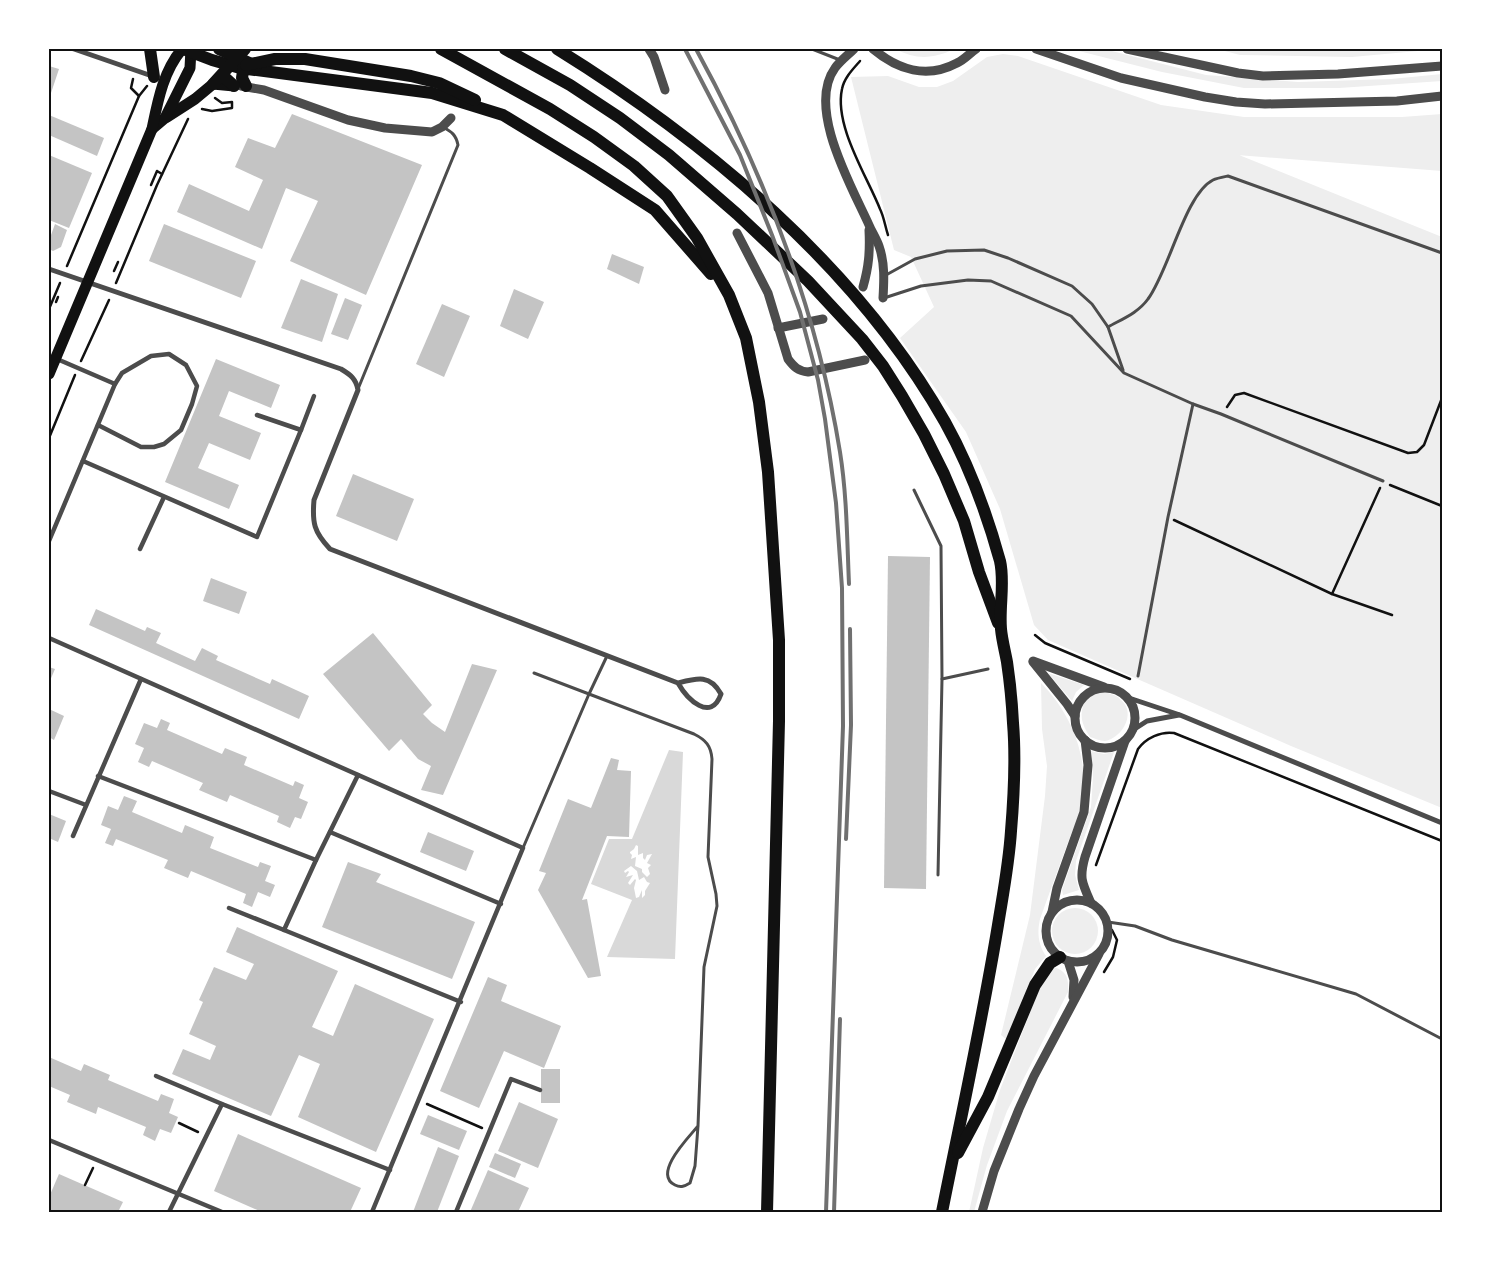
<svg xmlns="http://www.w3.org/2000/svg" width="1491" height="1261" viewBox="0 0 1491 1261" font-family="Merriweather,serif">
	<style>
		.green { fill: #eee }
		.water { fill: #d9d9d9; fill-rule: evenodd }
		.building { fill: #c4c4c4 }
		.lines { fill: none; stroke-linecap: round; stroke-linejoin: round }
		.path { stroke: #111; stroke-width: 2.5 }
		.service { stroke: #4c4c4c; stroke-width: 3 }
		.pedestrian { stroke: #4c4c4c; stroke-width: 4.5 }
		.minor { stroke: #4c4c4c; stroke-width: 5 }
		.tertiary { stroke: #4c4c4c; stroke-width: 9 }
		.primary { stroke: #111; stroke-width: 11 }
		.motorway { stroke: #111; stroke-width: 12 }
		.rail { stroke: #707070; stroke-width: 4 }
		.neatline { fill: none; stroke: #111; stroke-width: 2 }
	</style>
	<rect width="100%" height="100%" fill="#fff"/>
	<!-- green -->
	<g class="green">
		<path d="M896,49H954C934,59 915,60 896,49Z"/>
		<polygon points="1071,49 1104,49 1206,75 1298,82 1391,79 1442,74 1442,81 1339,88 1244,88 1162,72"/>
		<polygon points="1217,49 1440,49 1352,57 1240,55"/>
		<polygon points="1003,54 1018,56 1161,105 1244,117 1402,117 1442,114 1442,171 1199,152 1239,155 1442,237 1442,808 1291,746 1048,640 1034,625 1000,509 966,432 900,338 934,307 911,257 894,250 851,77 888,76 919,87 937,87 953,81 987,57"/>
		<polygon points="1048,673 1084,685 1076,692 1072,701"/>
		<path d="M1041,683C1074,716 1092,765 1080,812C1078,820 1073,828 1070,837C1060,864 1050,891 1040,919C1037,933 1038,944 1046,956L1035,969L1007,1040L1001,1035L1030,915L1045,796L1047,766L1042,729Z"/>
		<path d="M1105,692C1111,694 1117,695 1122,701C1136,714 1122,738 1105,741C1100,741 1094,738 1090,737C1081,723 1079,715 1085,700L1094,694Z"/>
		<polygon points="1091,751 1104,754 1114,752 1076,861 1075,875 1079,890 1063,895 1062,890 1091,807 1093,777"/>
		<circle cx="1075" cy="931" r="23"/>
		<path d="M1054,967C1067,971 1069,979 1068,992L1007,1111L987,1165L974,1212H969L983,1148L1000,1090L1045,974Z"/>
	</g>
	<!-- water -->
	<path class="water" d="M669,750L683,752L675,959L607,957L632,900L591,884L609,839H632ZM636,845L638,846V855L643,853V858L645,860L647,855L652,854L647,863L651,865L648,868L650,874L647,877L642,872V869L635,866L636,857L631,859L632,855L630,853V852L634,849ZM631,866L637,871L639,880L644,877L647,882L650,883L645,891V895L642,898V890L639,897L636,898L634,888L636,880L635,879L630,885L628,883L633,875L626,877L629,872L628,871L625,873L624,871Z"/>
	<!-- building -->
	<g class="building">
		<polygon points="49,66 59,69 49,99"/>
		<polygon points="292,114 422,165 366,295 290,261 318,201 286,188 262,249 177,212 189,184 249,211 263,180 235,167 248,138 275,148"/>
		<polygon points="49,115 104,138 97,156 49,135"/>
		<polygon points="49,155 92,173 69,228 49,220"/>
		<polygon points="55,224 67,230 61,247 53,251 49,249 49,235 51,235"/>
		<polygon points="164,224 256,261 241,298 149,261"/>
		<polygon points="612,254 644,267 639,284 607,269"/>
		<polygon points="301,279 338,294 322,342 281,328"/>
		<polygon points="514,289 544,302 528,339 500,326"/>
		<polygon points="345,298 362,305 348,340 331,334"/>
		<polygon points="442,304 470,316 444,377 416,364"/>
		<polygon points="216,359 280,385 271,408 229,391 219,416 261,433 250,460 209,443 198,468 239,485 229,509 165,482"/>
		<polygon points="353,474 414,499 397,541 336,516"/>
		<polygon points="888,556 930,557 926,889 884,888"/>
		<polygon points="211,578 247,592 239,614 203,601"/>
		<polygon points="96,609 145,631 147,627 161,633 156,643 195,661 202,648 218,656 216,660 270,684 272,679 309,696 299,719 89,625"/>
		<polygon points="373,633 432,705 423,714 432,723 445,732 472,664 497,670 443,795 421,790 431,766 418,759 401,739 389,751 323,674"/>
		<polygon points="49,667 55,669 49,683"/>
		<polygon points="49,709 64,716 54,740 49,737"/>
		<polygon points="161,719 170,723 167,730 222,754 225,748 247,757 244,765 293,786 295,781 304,785 299,798 308,802 301,819 295,817 290,828 277,822 279,816 230,795 227,802 199,790 203,783 152,761 149,767 138,762 144,748 135,744 144,723 157,728"/>
		<polygon points="611,758 619,760 617,770 631,771 629,837 607,836 582,900 587,899 601,976 588,978 538,890 546,873 539,871 568,799 591,808"/>
		<polygon points="124,796 137,801 132,812 182,833 185,825 214,837 210,848 258,867 260,862 271,866 265,881 275,885 270,897 258,892 252,907 243,903 246,894 191,871 188,878 164,868 168,860 116,839 113,846 105,843 111,829 101,825 108,806 118,810"/>
		<polygon points="49,814 66,821 58,842 49,838"/>
		<polygon points="428,832 474,851 466,871 420,852"/>
		<polygon points="348,862 381,874 376,882 475,922 452,979 322,927"/>
		<polygon points="237,927 338,971 312,1027 333,1036 355,984 434,1019 376,1152 298,1117 320,1064 299,1055 271,1116 172,1074 183,1049 210,1060 216,1046 189,1034 203,1002 199,1000 214,967 246,980 254,964 226,952"/>
		<polygon points="488,977 507,985 501,1001 561,1026 544,1068 504,1051 479,1108 440,1091"/>
		<polygon points="49,1057 81,1071 84,1064 110,1075 108,1080 158,1101 161,1094 174,1099 169,1113 178,1117 171,1133 160,1129 155,1141 143,1135 146,1127 98,1107 96,1114 67,1102 70,1095 49,1086"/>
		<rect x="541" y="1069" width="19" height="34"/>
		<polygon points="519,1102 558,1119 538,1168 498,1151"/>
		<polygon points="428,1115 467,1131 459,1150 420,1134"/>
		<polygon points="238,1134 361,1188 350,1212 262,1212 214,1191"/>
		<polygon points="438,1147 459,1156 437,1212 413,1212"/>
		<polygon points="495,1153 521,1164 515,1178 489,1167"/>
		<polygon points="488,1170 529,1188 518,1212 470,1212"/>
		<polygon points="59,1174 123,1202 118,1212 49,1212 49,1197"/>
	</g>
	<g class="lines">
		<!-- path -->
		<g class="path">
			<path d="M860,61C853,69 844,78 842,89C834,126 867,176 880,209C884,217 885,226 888,235"/>
			<polyline points="133,79 131,88 139,96"/>
			<polyline points="202,109 212,111 232,108 232,102 222,103 215,98"/>
			<polyline points="151,185 157,171 162,174"/>
			<polyline points="67,266 139,96 147,86"/>
			<polyline points="114,271 118,262"/>
			<polyline points="116,283 157,185 188,119"/>
			<polyline points="56,302 58,297"/>
			<polyline points="49,309 60,283"/>
			<polyline points="81,361 109,300"/>
			<polyline points="1227,407 1235,395 1244,393 1408,453 1417,452 1424,445 1442,398"/>
			<polyline points="49,438 75,375"/>
			<polyline points="1390,485 1442,506"/>
			<polyline points="1174,520 1332,594 1392,615"/>
			<polyline points="1332,594 1380,488"/>
			<polyline points="1035,635 1045,643 1130,679"/>
			<path d="M1096,865L1138,749C1146,738 1161,731 1174,733L1442,841"/>
			<polyline points="1104,972 1113,957 1117,940 1112,930"/>
			<polyline points="427,1104 482,1128"/>
			<polyline points="179,1123 198,1132"/>
			<polyline points="85,1185 93,1168"/>
		</g>
		<!-- service -->
		<g class="service">
			<polyline points="812,49 840,60"/>
			<polyline points="886,275 915,259 947,251 984,250 1008,258 1072,286 1092,304 1108,327 1123,370"/>
			<polyline points="884,298 921,286 968,280 991,281 1071,316 1124,373 1193,404 1221,414 1383,481"/>
			<path d="M1108,327C1122,319 1138,313 1148,299C1169,271 1185,194 1213,180C1217,178 1223,177 1228,176L1442,253"/>
			<path d="M358,389L458,145C456,135 452,132 443,127"/>
			<polyline points="914,490 941,546 942,679"/>
			<polyline points="534,673 589,694 607,656"/>
			<polyline points="1138,676 1168,517 1193,404"/>
			<path d="M523,848L589,694L694,734C706,740 711,746 712,759L708,857L716,894L717,906L704,967L698,1126L695,1166L690,1183C685,1186 681,1188 675,1185C652,1174 689,1137 698,1126"/>
			<polyline points="938,875 942,679 988,669"/>
			<polyline points="1108,922 1135,926 1172,940 1356,994 1442,1039"/>
		</g>
		<!-- pedestrian -->
		<g class="pedestrian">
			<polyline points="98,425 141,447 154,447 164,444 181,430 192,404 197,386 186,365 169,354 151,356 122,373 115,384"/>
			<polyline points="301,430 314,396"/>
			<polyline points="83,461 257,537 301,430 257,415"/>
			<polyline points="49,541 115,384 57,359"/>
			<polyline points="140,549 164,497"/>
			<polyline points="49,638 523,848 372,1212"/>
			<polyline points="98,776 316,860"/>
			<polyline points="49,791 86,805"/>
			<polyline points="330,832 501,904"/>
			<polyline points="73,836 141,679"/>
			<polyline points="229,908 284,930 316,860 358,775"/>
			<polyline points="284,930 461,1002"/>
			<polyline points="156,1076 222,1104 169,1212"/>
			<polyline points="222,1104 390,1170"/>
			<polyline points="49,1140 222,1212"/>
			<polyline points="456,1212 511,1079 540,1090"/>
		</g>
		<!-- minor -->
		<g class="minor">
			<polyline points="74,49 152,76"/>
			<path d="M49,269L341,369C351,375 356,379 358,390L314,500C312,523 314,532 330,549L678,683C697,678 710,674 721,694C711,723 687,699 678,683"/>
			<polyline points="1129,698 1180,715 1442,823"/>
			<polyline points="1133,730 1147,721 1179,715"/>
		</g>
		<!-- tertiary -->
		<g class="tertiary">
			<polyline points="649,49 654,57 665,90"/>
			<path d="M854,49C848,55 840,61 835,68C806,108 852,187 869,225C872,232 876,238 879,246C885,263 884,281 883,298"/>
			<path d="M873,49C898,70 927,79 957,63C964,60 970,53 976,49"/>
			<polyline points="1036,49 1121,78 1205,97 1236,102 1265,104 1397,101 1442,96"/>
			<polyline points="1127,49 1238,73 1263,76 1338,74 1442,66"/>
			<polyline points="241,86 264,90 348,120 385,128 432,132 442,127 451,118"/>
			<path d="M737,233L768,293L788,359C794,367 798,371 808,372L865,360"/>
			<path d="M863,287C869,266 870,251 869,230"/>
			<polyline points="778,328 823,319"/>
			<polyline points="1033,661 1104,687"/>
			<polyline points="1033,662 1067,704 1075,716"/>
			<circle cx="1105" cy="718" r="30"/>
			<circle cx="1077" cy="931" r="31"/>
			<path d="M1091,903C1082,883 1079,878 1085,857L1125,741"/>
			<polyline points="1052,912 1057,888 1084,812 1088,765 1085,740"/>
			<polyline points="1068,961 1074,980 1073,997"/>
			<polyline points="982,1212 994,1171 1019,1109 1034,1076 1099,954"/>
		</g>
		<!-- primary -->
		<g class="primary">
			<polyline points="167,117 195,99 213,84 234,86"/>
			<polyline points="152,129 165,118 190,68 191,49"/>
			<path d="M49,374L152,129C158,100 163,72 182,49"/>
		</g>
		<!-- motorway -->
		<g class="motorway">
			<polyline points="150,49 154,77"/>
			<polyline points="183,49 212,60 240,68 432,93 503,115 590,168 655,210 711,274"/>
			<polyline points="219,49 256,66"/>
			<polyline points="441,49 550,109 594,137 634,166 667,196 697,238 729,295 746,338 759,402 768,472 779,640 779,721 767,1212"/>
			<polyline points="505,49 570,85 620,118 669,155 737,214 808,281 862,339 883,366 902,396 924,434 944,474 964,521 979,572 998,623"/>
			<path d="M557,49C707,142 857,267 945,422C969,465 987,514 1000,561C1005,582 999,607 1001,629C1002,640 1005,651 1007,662C1010,682 1012,703 1013,723C1016,759 1014,795 1011,831C1009,863 1003,894 998,925C982,1022 961,1117 942,1212"/>
			<polyline points="244,65 242,78 246,86"/>
			<polyline points="246,65 275,59 305,59 411,76 439,83 475,100"/>
			<polyline points="222,75 234,86"/>
			<polyline points="213,84 245,49"/>
			<polyline points="958,1153 988,1097 1035,985 1050,963 1060,957"/>
		</g>
		<!-- rail -->
		<g class="rail">
			<polyline points="685,49 740,155 772,235 800,312 818,380 825,419 836,503 842,588 843,726 826,1212"/>
			<path d="M696,49C765,175 817,310 840,452C847,496 847,540 849,584"/>
			<polyline points="846,839 851,725 850,629"/>
			<polyline points="834,1212 840,1019"/>
		</g>
	</g>
	<!-- border -->
	<rect width="1491" height="1261" fill="none" stroke="#ffffff" stroke-width="100"/>
	<rect x="50" y="50" width="1391" height="1161" class="neatline"/>
</svg>
